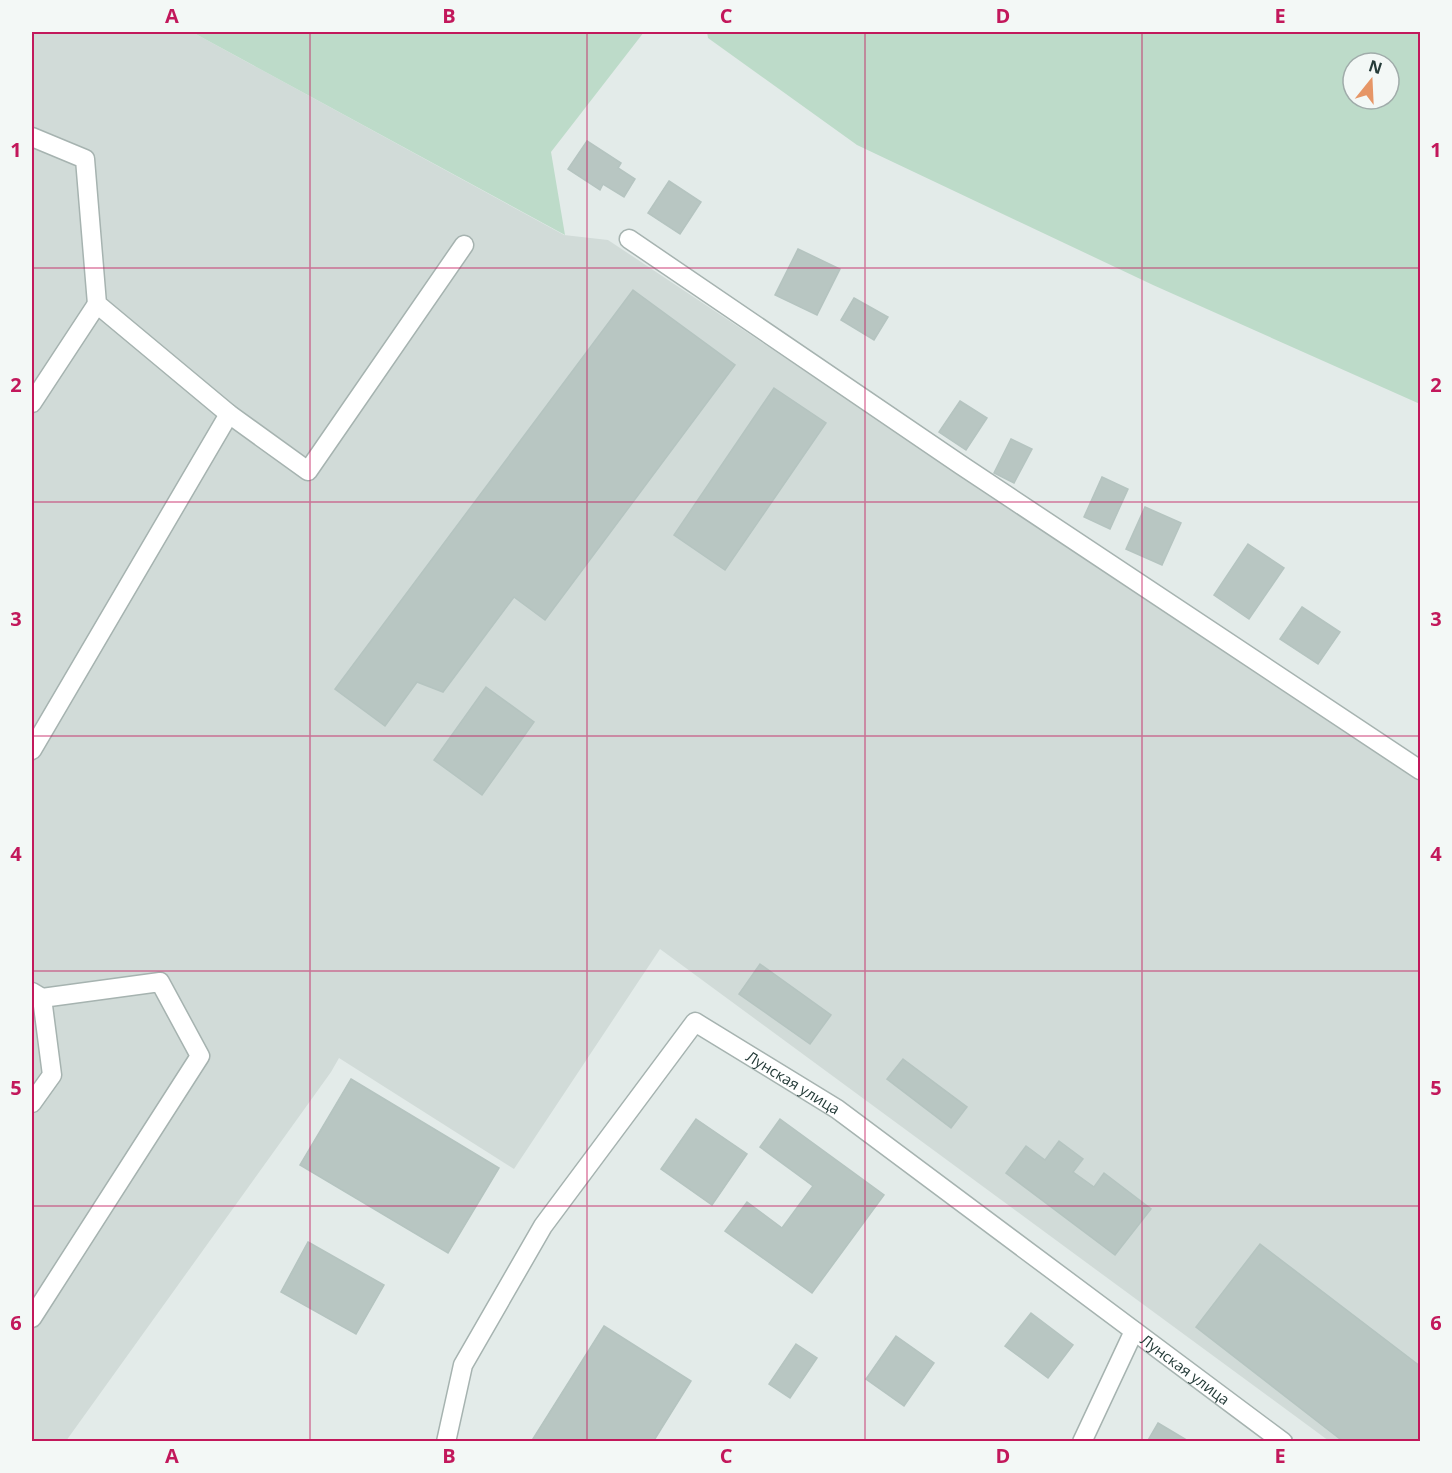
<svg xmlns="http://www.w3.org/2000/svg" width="1452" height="1473" viewBox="0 0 1452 1473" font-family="'Open Sans',sans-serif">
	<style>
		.built { fill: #d1dbd8 }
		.green { fill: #bddbc9; fill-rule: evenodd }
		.building { fill: #b8c6c2; stroke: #b5c4c0; stroke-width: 1.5 }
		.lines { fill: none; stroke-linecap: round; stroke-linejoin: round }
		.minor-casing { stroke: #a6b3b0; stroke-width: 21 }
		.minor { stroke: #fff; stroke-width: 18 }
		.grid { fill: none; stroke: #c2185b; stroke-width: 1.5; stroke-opacity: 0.55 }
		.labels { text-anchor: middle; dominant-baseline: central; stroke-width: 4.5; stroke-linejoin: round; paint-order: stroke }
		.street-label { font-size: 15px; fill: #243b38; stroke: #f3f8f6 }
		.neatline { fill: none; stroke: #c2185b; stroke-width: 2 }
		.grid-label { font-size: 20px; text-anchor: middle; font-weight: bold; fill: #c2185b }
	</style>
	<rect width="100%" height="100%" fill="#e3ebe9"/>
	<!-- built -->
	<polygon class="built" points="32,32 192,32 564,235 608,240 1420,780 1420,1441 1329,1441 660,949 514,1169 339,1058 331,1072 66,1441 32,1441"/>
	<!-- green -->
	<g class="green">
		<polygon points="192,32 644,32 551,152 565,235"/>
		<path d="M707,32H1420V404L1153,285L857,145L708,38ZM1353,63H1389V99H1353Z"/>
	</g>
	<!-- building -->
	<g class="building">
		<polygon points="587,141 621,163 618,168 635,179 624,197 603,184 600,190 568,169"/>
		<polygon points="669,181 701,202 680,234 648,213"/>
		<polygon points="798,249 840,269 817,315 775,295"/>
		<polygon points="633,290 735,365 545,620 514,597 443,692 417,682 385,726 335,689"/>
		<polygon points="854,298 888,317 874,340 841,320"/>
		<polygon points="774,388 826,423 725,570 674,535"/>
		<polygon points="960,401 987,418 966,450 939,432"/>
		<polygon points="1011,439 1032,449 1014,483 994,473"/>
		<polygon points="1102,477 1128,489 1110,529 1084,517"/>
		<polygon points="1145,507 1181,523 1162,565 1126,549"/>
		<polygon points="1248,544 1284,568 1249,619 1214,595"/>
		<polygon points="1302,607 1340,632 1318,664 1280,639"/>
		<polygon points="486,687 534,722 482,795 434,760"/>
		<polygon points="760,964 831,1015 810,1044 739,994"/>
		<polygon points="903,1059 967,1107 951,1128 887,1079"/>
		<polygon points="351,1079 499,1168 448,1253 300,1165"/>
		<polygon points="696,1119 747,1154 712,1205 661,1169"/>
		<polygon points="780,1119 884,1195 812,1293 725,1231 747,1202 782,1228 813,1186 760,1147"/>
		<polygon points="1059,1141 1083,1159 1073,1172 1094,1187 1104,1173 1151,1209 1115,1255 1006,1173 1026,1146 1045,1160"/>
		<polygon points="308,1242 384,1285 356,1334 281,1292"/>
		<polygon points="1260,1244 1420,1366 1420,1442 1344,1442 1196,1327"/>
		<polygon points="1031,1313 1073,1345 1048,1378 1005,1346"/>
		<polygon points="604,1326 691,1381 653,1442 531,1442"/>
		<polygon points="896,1336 934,1363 904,1406 866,1379"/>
		<polygon points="796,1344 817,1358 790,1398 769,1384"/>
		<polygon points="1158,1423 1190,1442 1147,1442"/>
	</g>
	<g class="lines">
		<defs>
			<g id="minor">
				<polyline points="32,137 85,159 97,304 229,414 308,471 464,245"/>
				<polyline points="629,239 961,465 1420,770"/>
				<polyline points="32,403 97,304"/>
				<polyline points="32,750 229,414"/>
				<polyline points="32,992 42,998 160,982 200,1056 32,1318"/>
				<polyline points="32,1103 52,1075 42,998"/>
				<path id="s1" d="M446,1442L463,1365L543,1226L695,1022L837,1109L1283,1442"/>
				<polyline points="1082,1442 1134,1331"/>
			</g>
		</defs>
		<!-- minor casing -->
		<use href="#minor" class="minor-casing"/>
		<!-- minor -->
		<use href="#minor" class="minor"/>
	</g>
	<!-- grid -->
	<path class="grid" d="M310,32V1442M587,32V1442M865,32V1442M1142,32V1442M32,268H1420M32,502H1420M32,736H1420M32,971H1420M32,1206H1420"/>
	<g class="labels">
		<!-- street labels -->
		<g class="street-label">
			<text stroke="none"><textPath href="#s1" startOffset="609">Лунская улица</textPath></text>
			<text stroke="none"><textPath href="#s1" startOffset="1095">Лунская улица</textPath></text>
		</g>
	</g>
	<!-- border -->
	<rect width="1452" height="1473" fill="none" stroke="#f3f8f6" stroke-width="66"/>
	<!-- north arrow -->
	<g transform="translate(1371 81) rotate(18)"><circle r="28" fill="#f3f8f6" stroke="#a0acaa" stroke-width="1.5"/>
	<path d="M0-4.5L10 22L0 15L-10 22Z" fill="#e69666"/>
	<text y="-9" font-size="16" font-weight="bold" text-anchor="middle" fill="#243b38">N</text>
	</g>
	<rect x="33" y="33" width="1386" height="1407" class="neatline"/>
	<g class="grid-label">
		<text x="172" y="23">A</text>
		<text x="449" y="23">B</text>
		<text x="726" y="23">C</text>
		<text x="1003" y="23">D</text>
		<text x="1280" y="23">E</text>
		<text x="16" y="157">1</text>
		<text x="1436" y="157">1</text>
		<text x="16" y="392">2</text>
		<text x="1436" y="392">2</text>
		<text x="16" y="626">3</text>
		<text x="1436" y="626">3</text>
		<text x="16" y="861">4</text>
		<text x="1436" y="861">4</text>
		<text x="16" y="1095">5</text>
		<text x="1436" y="1095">5</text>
		<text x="16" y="1330">6</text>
		<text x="1436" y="1330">6</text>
		<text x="172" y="1463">A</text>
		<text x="449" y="1463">B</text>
		<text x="726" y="1463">C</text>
		<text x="1003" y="1463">D</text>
		<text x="1280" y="1463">E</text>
	</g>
</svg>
